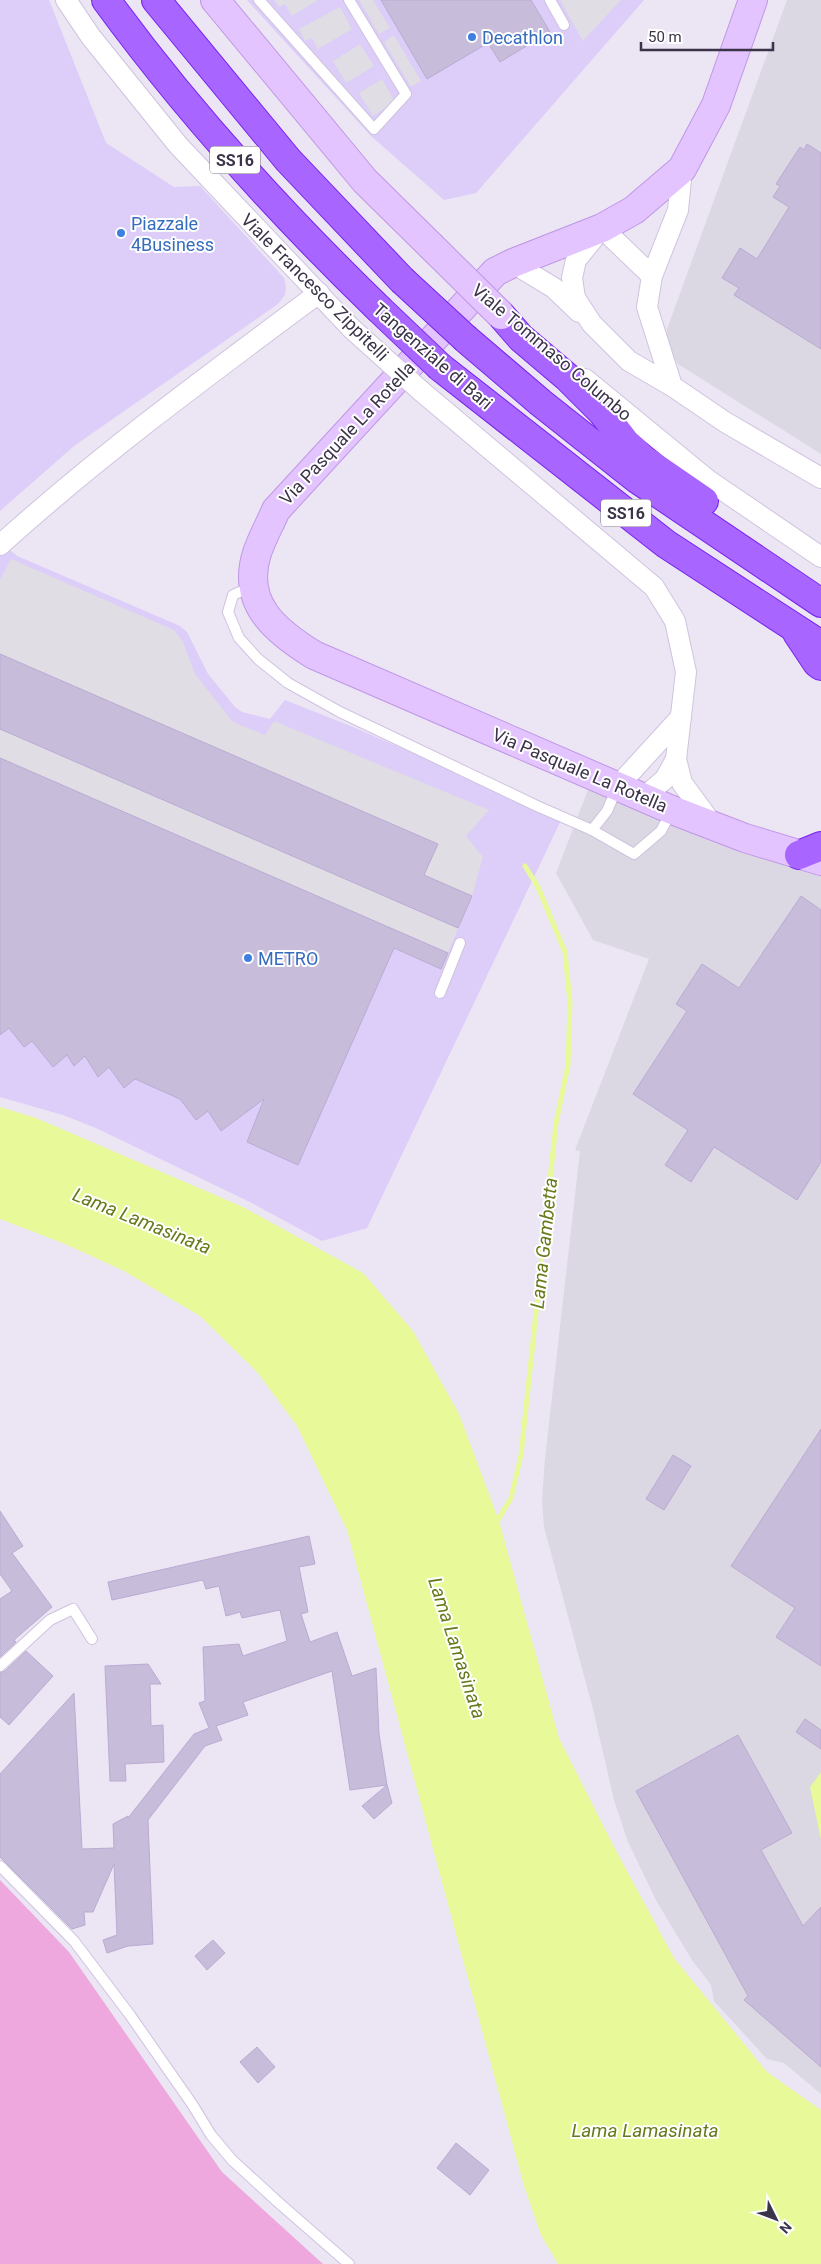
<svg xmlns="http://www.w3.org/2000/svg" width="821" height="2264" viewBox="0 0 821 2264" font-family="Roboto,sans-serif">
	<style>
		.commercial { fill: #dccdf9 }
		.industrial { fill: #dbd7e3 }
		.green { fill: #eea8de }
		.parking { fill: #e0dde5 }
		.water { fill: #e8f999 }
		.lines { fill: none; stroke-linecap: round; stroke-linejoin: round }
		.stream { stroke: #e8f999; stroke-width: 5 }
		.building { fill: #c7bcda; stroke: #baabd3 }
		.lane-casing { stroke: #cfc3df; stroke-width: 12 }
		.street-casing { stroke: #cfc3df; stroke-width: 22 }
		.secondary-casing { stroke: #bf97e6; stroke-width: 30 }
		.highway-casing { stroke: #7623f0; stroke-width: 30 }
		.lane { stroke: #fff; stroke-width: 10 }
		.street { stroke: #fff; stroke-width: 20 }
		.secondary { stroke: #e3c4ff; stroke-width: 28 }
		.highway { stroke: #a865ff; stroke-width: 28 }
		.street-bridge-casing { stroke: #cfc3df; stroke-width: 22; stroke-linecap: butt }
		.secondary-bridge-casing { stroke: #bf97e6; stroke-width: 30; stroke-linecap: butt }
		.highway-bridge-casing { stroke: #7623f0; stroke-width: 30; stroke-linecap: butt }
		.street-bridge { stroke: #fff; stroke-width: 20 }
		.secondary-bridge { stroke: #e3c4ff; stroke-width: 28 }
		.highway-bridge { stroke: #a865ff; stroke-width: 28 }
		.shop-dot { fill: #3f7fe0; stroke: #fff; stroke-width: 2 }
		.labels { text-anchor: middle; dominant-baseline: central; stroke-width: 4; stroke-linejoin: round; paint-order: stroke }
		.shield { fill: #fff; stroke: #76707f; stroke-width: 1 }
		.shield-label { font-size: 16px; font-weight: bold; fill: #3b3348 }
		.shop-label { font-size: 18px; fill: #366cbe; stroke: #fff; text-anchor: start }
		.street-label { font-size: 18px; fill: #3b3348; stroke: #fff }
		.water-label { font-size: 19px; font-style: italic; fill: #677a1a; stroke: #fff }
	</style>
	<rect width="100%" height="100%" fill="#ece5f4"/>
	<!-- commercial -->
	<g class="commercial">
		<polygon points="0,0 49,0 106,143 174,187 200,186 284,278 286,287 285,295 278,304 74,446 0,511"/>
		<polygon points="247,0 644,0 476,193 444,200 371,136"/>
		<polygon points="0,542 17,556 180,626 187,632 208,674 235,707 242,712 270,719 285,700 353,727 562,818 367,1228 322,1241 250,1202 96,1128 63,1115 0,1097"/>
	</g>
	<!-- industrial -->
	<g class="industrial">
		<polygon points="787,0 821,0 821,454 678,364 668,347 667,339 667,329"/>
		<polygon points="588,790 696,833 821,872 821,2094 784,2063 767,2059 714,2001 711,1985 692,1960 657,1902 628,1842 614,1800 593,1709 544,1527 542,1500 545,1459 580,1151 575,1150 649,959 593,940 556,873"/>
	</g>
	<!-- green -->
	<polygon class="green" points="0,1880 69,1952 222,2172 323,2264 0,2264"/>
	<!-- parking -->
	<g class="parking">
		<polygon points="274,0 318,0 292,16 285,4 279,7"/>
		<polygon points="359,0 373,0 390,28 379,34"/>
		<polygon points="560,0 621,0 583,41"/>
		<polygon points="340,7 352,29 318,49 312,38 305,41 299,29"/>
		<polygon points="394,35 421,81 411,87 384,42"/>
		<polygon points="360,44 374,66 346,83 333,61"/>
		<polygon points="382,79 395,102 373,116 359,93"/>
		<polygon points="11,559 174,630 183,642 195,674 233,722 265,735 274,721 489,810 466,836 483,857 472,896 441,969 0,777 0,580"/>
	</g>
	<!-- water -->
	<g class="water">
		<polygon points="0,1107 36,1118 243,1207 363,1273 413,1331 459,1414 499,1521 559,1738 613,1845 674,1958 767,2072 821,2110 821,2264 558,2264 541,2235 524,2186 347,1530 297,1426 257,1372 200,1316 124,1271 65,1244 0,1219"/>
		<polygon points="821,1772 821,1840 810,1787"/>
	</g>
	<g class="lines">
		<!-- stream -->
		<polyline class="stream" points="495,1525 511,1498 521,1455 556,1123 568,1065 570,1003 565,952 538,887 525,866"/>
	</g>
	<!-- building -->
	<g class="building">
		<polygon points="381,0 531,0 550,32 500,62 488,43 427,79"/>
		<polygon points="807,144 821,153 821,349 734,295 739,288 722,278 740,248 757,259 789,207 773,197 780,186 776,184 800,147 804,150"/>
		<polygon points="0,654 438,844 424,875 472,896 458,928 0,729"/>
		<polygon points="0,758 448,953 441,969 394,948 298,1165 247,1142 264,1099 221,1131 208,1111 196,1120 180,1099 135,1079 124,1088 109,1067 98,1077 85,1056 74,1066 67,1055 53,1067 32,1041 24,1047 9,1028 0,1035"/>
		<polygon points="801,896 821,910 821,1162 797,1200 714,1147 691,1182 665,1165 688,1130 633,1094 687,1011 676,1004 702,964 739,988"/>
		<polygon points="821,1429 821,1666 776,1637 795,1608 731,1566"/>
		<polygon points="673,1455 691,1466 664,1510 646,1499"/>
		<polygon points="0,1511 23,1546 12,1553 52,1607 14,1640 16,1642 0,1657 0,1599 12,1591 0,1574"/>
		<polygon points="309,1536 315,1564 299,1567 308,1612 301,1614 310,1642 337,1632 352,1676 376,1668 379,1734 387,1785 350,1790 332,1671 243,1702 248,1715 216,1726 222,1740 205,1746 148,1820 153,1944 128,1946 107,1953 103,1940 117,1935 114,1864 93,1912 84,1912 85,1925 72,1929 0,1857 0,1774 74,1693 82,1849 114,1848 113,1824 128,1816 128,1818 194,1734 209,1728 199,1703 205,1701 203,1647 239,1644 243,1656 287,1641 280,1610 242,1618 240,1612 226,1616 219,1586 206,1589 203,1580 112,1600 108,1582"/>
		<polygon points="26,1651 53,1676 9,1725 0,1717 0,1673 5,1671"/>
		<polygon points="148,1664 161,1684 150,1684 151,1726 163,1725 164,1762 125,1764 126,1781 110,1781 105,1666"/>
		<polygon points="805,1719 821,1730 821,1749 796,1732"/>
		<polygon points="738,1735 792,1833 761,1850 803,1926 821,1907 821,2067 744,2000 748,1996 636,1791"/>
		<polygon points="387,1785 392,1803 374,1819 362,1806"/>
		<polygon points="213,1940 225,1953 207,1970 195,1956"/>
		<polygon points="257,2047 275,2067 258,2083 240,2062"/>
		<polygon points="456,2143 489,2170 470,2195 437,2168"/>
	</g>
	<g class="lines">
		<defs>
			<g id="lane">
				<polyline points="259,0 374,129 406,94 349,0"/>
				<polyline points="550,0 564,25"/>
				<polyline points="251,587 233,595 228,612 239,638 258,659 288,683 340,712 537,806 592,830 634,854 661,831 671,812"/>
				<polyline points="592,830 607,811 617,788"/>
				<polyline points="440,993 460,943"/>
				<polyline points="0,1666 50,1620 73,1609 92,1639"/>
				<polyline points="0,1866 74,1941 130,2015 192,2104 211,2135 232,2160 279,2203 349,2264"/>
			</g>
			<g id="street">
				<polyline points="66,0 91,37 178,145 351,328"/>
				<polyline points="513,263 554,288 579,312"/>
				<polyline points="652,276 602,228 576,260 572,278 575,298 592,324 629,361 672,386 725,422 821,478"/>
				<polyline points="585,379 708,480 821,557"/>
				<polyline points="672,386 647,307 652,276 678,210 682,169"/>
				<polyline points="421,391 654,587 675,621 686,672 676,759 665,779 644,797"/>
				<path d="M0,545C101,454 210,374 319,293"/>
				<polyline points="676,759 682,783 712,824"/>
				<polyline points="617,787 681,717"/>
			</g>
			<g id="secondary">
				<polyline points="215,0 365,181 430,245"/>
				<path d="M753,0L716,105L682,169L634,210L602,228L513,263L495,272L276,510C270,524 262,538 257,553C241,603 275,631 314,655L672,810L745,838L821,861"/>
			</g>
			<g id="highway">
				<path d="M106,0C187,111 279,212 378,308"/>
				<polyline points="156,0 288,160 402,280"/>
				<polyline points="501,315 521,338 567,377 602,412 626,443 643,459 704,501"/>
				<polyline points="466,339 541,403 637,479 821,603"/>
				<polyline points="440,367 666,544 821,645"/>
				<polyline points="797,633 817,663 821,666"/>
				<polyline points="799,855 821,846"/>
			</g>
		</defs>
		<!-- lane casing -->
		<use href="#lane" class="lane-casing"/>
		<!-- street casing -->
		<use href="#street" class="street-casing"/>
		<!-- secondary casing -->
		<use href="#secondary" class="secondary-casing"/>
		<!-- highway casing -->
		<use href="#highway" class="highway-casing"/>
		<!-- lane -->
		<use href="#lane" class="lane"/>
		<!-- street -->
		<use href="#street" class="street"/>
		<!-- secondary -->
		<use href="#secondary" class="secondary"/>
		<!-- highway -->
		<use href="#highway" class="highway"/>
		<defs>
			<polyline id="street-bridge" points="351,328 421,391"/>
			<polyline id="secondary-bridge" points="430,245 501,315"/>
			<g id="highway-bridge">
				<polyline points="402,280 466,339"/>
				<polyline points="378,308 440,367"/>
			</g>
		</defs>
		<!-- street-bridge casing -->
		<use href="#street-bridge" class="street-bridge-casing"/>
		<!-- secondary-bridge casing -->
		<use href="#secondary-bridge" class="secondary-bridge-casing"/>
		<!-- highway-bridge casing -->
		<use href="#highway-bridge" class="highway-bridge-casing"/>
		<!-- street-bridge -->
		<use href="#street-bridge" class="street-bridge"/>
		<!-- secondary-bridge -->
		<use href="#secondary-bridge" class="secondary-bridge"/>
		<!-- highway-bridge -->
		<use href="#highway-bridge" class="highway-bridge"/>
	</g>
	<!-- markers -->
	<g class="shop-dot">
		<circle cx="472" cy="37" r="5"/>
		<circle cx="121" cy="233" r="5"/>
		<circle cx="248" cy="958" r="5"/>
	</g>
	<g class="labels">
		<!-- shield labels -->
		<g class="shield">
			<rect x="210" y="146.5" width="50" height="27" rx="4"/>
			<rect x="601" y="499.5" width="50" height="27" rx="4"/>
		</g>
		<g class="shield-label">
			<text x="235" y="160">SS16</text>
			<text x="626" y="513">SS16</text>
		</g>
		<!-- shop labels -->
		<g class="shop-label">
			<text x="482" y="37">Decathlon</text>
			<text x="131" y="223">Piazzale<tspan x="131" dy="21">4Business</tspan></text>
			<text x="258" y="958">METRO</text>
		</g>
		<!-- street labels -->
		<g class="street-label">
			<text transform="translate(315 287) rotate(45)">Viale Francesco Zippitelli</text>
			<text transform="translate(552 352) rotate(40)">Viale Tommaso Columbo</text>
			<text transform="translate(433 356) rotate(41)">Tangenziale di Bari</text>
			<text transform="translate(347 433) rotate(-47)">Via Pasquale La Rotella</text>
			<text transform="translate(580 770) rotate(23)">Via Pasquale La Rotella</text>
		</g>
		<!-- water labels -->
		<g class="water-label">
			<text transform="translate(142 1221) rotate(22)">Lama Lamasinata</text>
			<text transform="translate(544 1243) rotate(-84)">Lama Gambetta</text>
			<text transform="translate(457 1648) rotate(72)">Lama Lamasinata</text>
			<text x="645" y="2130">Lama Lamasinata</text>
		</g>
	</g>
	<!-- north arrow -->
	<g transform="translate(776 2219) rotate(132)" stroke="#ffffff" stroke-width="4" paint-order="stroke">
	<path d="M0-4L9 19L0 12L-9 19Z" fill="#3b3348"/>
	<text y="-8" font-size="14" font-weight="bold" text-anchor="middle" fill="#3b3348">N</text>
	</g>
	<!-- scale -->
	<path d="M641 42v8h132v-8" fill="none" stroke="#3b3348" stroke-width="2.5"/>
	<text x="648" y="42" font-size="15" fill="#3b3348" stroke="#ffffff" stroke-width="4" paint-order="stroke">50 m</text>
</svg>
